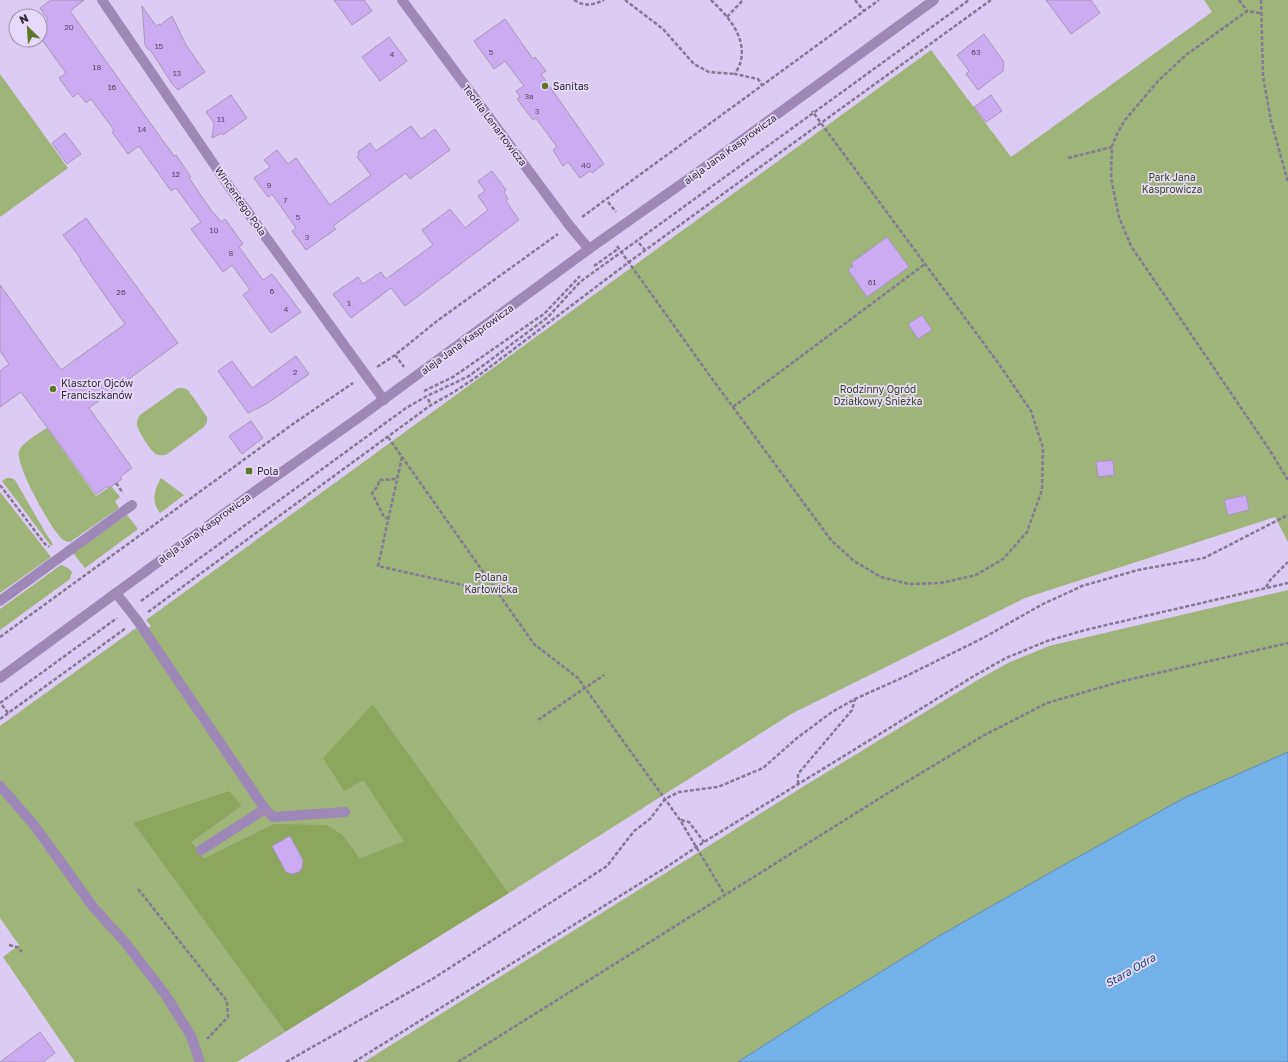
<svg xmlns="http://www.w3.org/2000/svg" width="1288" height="1062" viewBox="0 0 1288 1062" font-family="'Golos Text',sans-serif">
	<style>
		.green { fill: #9eb479 }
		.forest { fill: #8ca65e }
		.water { fill: #73b2e8; stroke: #5f89b4 }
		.building { fill: #cbabf1; stroke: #a796bc }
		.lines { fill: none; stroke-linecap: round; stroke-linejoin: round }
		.path { stroke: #857994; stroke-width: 2.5; stroke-dasharray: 4 2; stroke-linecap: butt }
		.minor { stroke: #9d88b7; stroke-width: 10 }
		.poi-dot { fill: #5e772a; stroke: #e7d9f9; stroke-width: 1.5 }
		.labels { text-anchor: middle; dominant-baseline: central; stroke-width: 3.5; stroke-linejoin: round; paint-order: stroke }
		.number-label { font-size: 8px; fill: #584a67 }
		.poi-label { font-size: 10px; fill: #312a39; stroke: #e7d9f9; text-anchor: start }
		.street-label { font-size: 10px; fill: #312a39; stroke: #e7d9f9 }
		.park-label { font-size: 10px; fill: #384915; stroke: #e7d9f9 }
		.water-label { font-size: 11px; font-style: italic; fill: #1b4a6e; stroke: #e7d9f9 }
	</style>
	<rect width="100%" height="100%" fill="#dccbf2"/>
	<!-- green -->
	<g class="green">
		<polygon points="1204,0 1288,0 1288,542 1275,517 1025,598 791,714 509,893 373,704 362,781 365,783 405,841 360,858 343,835 273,824 204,858 192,842 242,806 133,823 285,1032 237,1062 75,1062 3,957 19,945 0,918 0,726 136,628 140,633 151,626 146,620 931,50 1011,157 1212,12"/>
		<polygon points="0,74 68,168 0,217"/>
		<path d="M178,388H184L188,390L207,417V422L204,427L166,455C162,455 160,456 156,454C150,450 137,430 137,424C137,420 138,418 140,415Z"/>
		<path d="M47,428L96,496L111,486L120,497L115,501L119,508L70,542C67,542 65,541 62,539C51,529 15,465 19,451C21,444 40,432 47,428Z"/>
		<polygon points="7,478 11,478 15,480 45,532 53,544 51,546 2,481"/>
		<path d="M161,478L184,495L160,513C151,502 154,490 161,478Z"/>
		<polygon points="0,492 51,557 0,593"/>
		<polygon points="127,515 138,529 85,568 73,553"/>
		<polygon points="61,565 68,568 72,572 70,579 0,630 0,609"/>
		<polygon points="1288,590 1288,752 1184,798 1062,866 939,936 819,1010 738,1062 364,1062 801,788 976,681 1008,663 1049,646"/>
	</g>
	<!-- forest -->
	<polygon class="forest" points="373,704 509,893 285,1032 133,823 229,791 242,806 192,842 204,858 273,824 326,825 343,835 360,858 404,841 365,783 362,781 344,791 323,758"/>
	<!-- water -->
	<polygon class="water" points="1288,752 1288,1062 738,1062 819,1010 939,936 1062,866 1184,798"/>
	<!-- building -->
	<g class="building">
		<polygon points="51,0 84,0 70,11 174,156 176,155 191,177 189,178 213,213 214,213 221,222 225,219 243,244 239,247 263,280 272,274 301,312 271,333 243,295 250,290 232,265 223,272 191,229 201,222 176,188 171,191 139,146 128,154 112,132 114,130 91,99 86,103 78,93 73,97 59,78 66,73 40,37 40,25 48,20 40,8"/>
		<polygon points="334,0 364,0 372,11 352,25"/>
		<polygon points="1046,0 1091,0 1100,13 1071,34"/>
		<polygon points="142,6 156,26 160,24 160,25 172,16 186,45 205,72 178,90 173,85 151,51 148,49 145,45"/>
		<polygon points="505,19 533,59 535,57 546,71 541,74 604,164 592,173 590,171 580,178 568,162 563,166 553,150 557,147 536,118 533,120 517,99 520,97 516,91 524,86 505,61 494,69 474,41"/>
		<polygon points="984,34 1004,62 1003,71 978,90 966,74 969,71 957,55"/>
		<polygon points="389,37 407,61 380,81 362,57"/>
		<polygon points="231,95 247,118 223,135 222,133 212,138 214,123 206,112"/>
		<polygon points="991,95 1002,111 986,122 974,107"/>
		<polygon points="411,126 421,139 435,129 450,150 410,179 406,173 333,226 336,229 306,250 292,231 296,228 272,194 268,197 254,178 270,167 264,160 277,150 288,164 296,158 330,205 371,175 357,157 359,155 358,152 370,143 376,151"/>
		<polygon points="65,133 81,154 67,164 52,143"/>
		<polygon points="492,171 506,190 504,192 508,199 506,201 519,220 405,306 391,288 351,318 333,294 358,277 363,284 381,272 386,279 433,245 422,230 450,209 465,228 488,210 478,196 485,191 478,181"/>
		<polygon points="86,218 178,343 89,408 132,468 120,477 122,479 109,488 108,486 96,494 21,392 0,407 0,371 9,364 0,351 0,285 61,370 125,324 80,260 81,259 63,235"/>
		<polygon points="887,237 909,267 867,297 848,270 853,266 851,263"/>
		<polygon points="922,315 932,330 918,339 908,324"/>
		<polygon points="296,356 309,374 268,403 248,413 218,371 232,361 252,388"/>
		<polygon points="251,421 263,438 242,454 229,436"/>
		<polygon points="1113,460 1114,475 1098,477 1096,462"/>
		<polygon points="1246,495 1249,510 1228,515 1224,500"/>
		<polygon points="290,836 303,860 302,868 299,872 292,874 286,872 272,846"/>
		<polygon points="40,1032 55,1053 43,1062 0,1062"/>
	</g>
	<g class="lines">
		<!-- path -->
		<g class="path">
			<path d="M574,0C585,7 593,5 604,0"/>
			<polyline points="625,0 663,29 694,64 709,72 735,74"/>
			<path d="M711,0C727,15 746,36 741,60C740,65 737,70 735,74L758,79L762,85"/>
			<polyline points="855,0 864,11"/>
			<polyline points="1239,0 1247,11"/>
			<polyline points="1261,0 1263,76 1271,121 1288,182"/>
			<polyline points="1260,13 1247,11 1186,55 1158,81 1125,120 1117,134 1112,146 1111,178 1119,217 1131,246 1269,449 1288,480"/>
			<polyline points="727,17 743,0"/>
			<polyline points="1068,158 1112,147"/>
			<polyline points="608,202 616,212"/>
			<polyline points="582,217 879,0"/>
			<polyline points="639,243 645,250"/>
			<polyline points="617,246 710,376 831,540 854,561 881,577 909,584 941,583 976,575 1003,559 1027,532 1042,490 1043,448 1031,411 999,364 812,111"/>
			<polyline points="594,266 619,248"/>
			<polyline points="395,355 404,367"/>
			<polyline points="377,367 395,355 437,321 558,234"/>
			<polyline points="424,391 453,377 535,320 544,314 580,276"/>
			<polyline points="428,399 431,405"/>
			<polyline points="733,407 925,264"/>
			<polyline points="388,437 534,644 578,678 585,688 680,820 725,895"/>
			<polyline points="402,457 378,566 498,593"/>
			<polyline points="116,483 123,493"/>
			<polyline points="0,485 45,544 49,547"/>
			<polyline points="389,519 384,517 372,493 378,486 379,480 397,479"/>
			<polyline points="1266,587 1271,579 1288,562"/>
			<polyline points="141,601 406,408 427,396 469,376 548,317 580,282 969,0"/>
			<polyline points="148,612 431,405 454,392 478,376 633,259 991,0"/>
			<polyline points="0,637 293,424 353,383"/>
			<polyline points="0,703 117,618"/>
			<polyline points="2,705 8,713"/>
			<polyline points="0,719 126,628"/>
			<polyline points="538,720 604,675"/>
			<polyline points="798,784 798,774 852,710 855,699"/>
			<polyline points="681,820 689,822 704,842"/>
			<polyline points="138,889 227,1001 228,1017 207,1039"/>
			<polyline points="9,945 17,947 22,952"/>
			<polyline points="286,1062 434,978 607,866 634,831 650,819 665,799 679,792 718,787 763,768 797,738 832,712 855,699 904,677 983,638 1041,605 1082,586 1138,570 1204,558 1288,515"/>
			<polyline points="354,1062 668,866 704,842 974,676 1006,658 1047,641 1089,629 1288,583"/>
			<polyline points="458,1062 888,793 981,737 1047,703 1123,681 1288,643"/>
		</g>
		<!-- minor -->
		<g class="minor">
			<polyline points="102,0 228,185 384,400"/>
			<polyline points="402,0 569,225 589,249"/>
			<polyline points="116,593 137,620 265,809 201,850"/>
			<polyline points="0,601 132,505"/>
			<polyline points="0,678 258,489 361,416 589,249 694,175 934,0"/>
			<polyline points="0,786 34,825 94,908 124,941 165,994 191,1036 200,1062"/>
			<polyline points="265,809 273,817 345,812"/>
		</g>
	</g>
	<!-- markers -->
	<g class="poi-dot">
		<circle cx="545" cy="86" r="4"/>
		<circle cx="53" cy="389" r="4"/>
		<rect x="245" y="467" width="8" height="8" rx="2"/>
	</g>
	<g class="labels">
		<!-- number labels -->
		<g class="number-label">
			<text x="69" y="27">20</text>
			<text x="159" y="46">15</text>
			<text x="491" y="52">5</text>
			<text x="976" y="52">63</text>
			<text x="392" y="54">4</text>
			<text x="97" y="67">18</text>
			<text x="177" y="73">13</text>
			<text x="112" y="87">16</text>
			<text x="529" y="96">3a</text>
			<text x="537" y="111">3</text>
			<text x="221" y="119">11</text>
			<text x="142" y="129">14</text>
			<text x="586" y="165">40</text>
			<text x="176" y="174">12</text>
			<text x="269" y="185">9</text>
			<text x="285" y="200">7</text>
			<text x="298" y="217">5</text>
			<text x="214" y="230">10</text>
			<text x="307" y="237">3</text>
			<text x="231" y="253">8</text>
			<text x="872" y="282">61</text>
			<text x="272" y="291">6</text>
			<text x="121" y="292">26</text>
			<text x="349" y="303">1</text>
			<text x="286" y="309">4</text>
			<text x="295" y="372">2</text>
		</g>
		<!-- poi labels -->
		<g class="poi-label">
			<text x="553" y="86">Sanitas</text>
			<text x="61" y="383">Klasztor Ojców<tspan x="61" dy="12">Franciszkanów</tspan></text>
			<text x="257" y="471">Pola</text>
		</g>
		<!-- street labels -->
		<g class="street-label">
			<text transform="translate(495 125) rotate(53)">Teofila Lenartowicza</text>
			<text transform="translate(730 149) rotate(-36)">aleja Jana Kasprowicza</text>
			<text transform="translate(241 201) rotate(55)">Wincentego Pola</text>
			<text transform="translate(467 339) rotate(-36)">aleja Jana Kasprowicza</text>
			<text transform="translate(204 528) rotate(-36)">aleja Jana Kasprowicza</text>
		</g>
		<!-- park labels -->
		<g class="park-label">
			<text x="1172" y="177">Park Jana<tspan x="1172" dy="12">Kasprowicza</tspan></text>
			<text x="878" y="389">Rodzinny Ogród<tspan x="878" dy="12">Działkowy Śnieżka</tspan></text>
			<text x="491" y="577">Polana<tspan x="491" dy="12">Karłowicka</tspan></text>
		</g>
		<!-- water labels -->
		<g class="water-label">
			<text transform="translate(1130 970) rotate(-30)">Stara Odra</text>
		</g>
	</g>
	<!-- north arrow -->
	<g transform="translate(28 28) rotate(335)"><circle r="19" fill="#e7d9f9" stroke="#9e93ac"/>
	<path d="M0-3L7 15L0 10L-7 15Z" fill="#5e772a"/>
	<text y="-6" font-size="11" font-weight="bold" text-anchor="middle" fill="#312a39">N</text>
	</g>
</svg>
